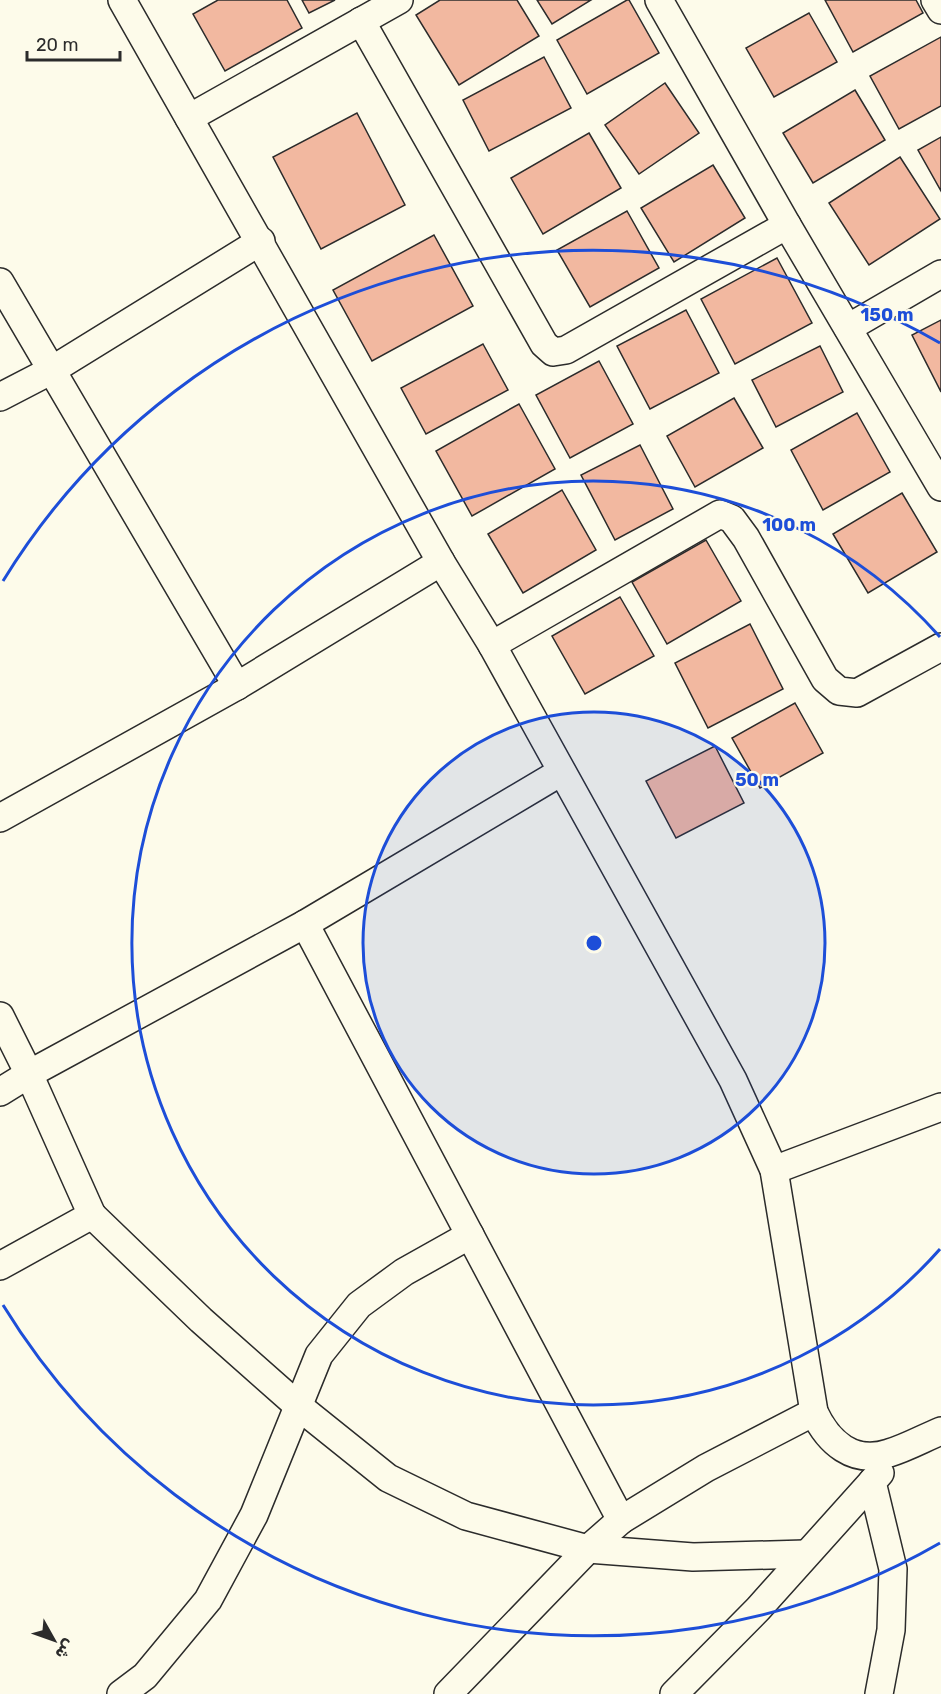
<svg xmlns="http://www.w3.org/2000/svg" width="941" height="1694" viewBox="0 0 941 1694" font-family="Rubik,Cairo,sans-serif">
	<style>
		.building { fill: #f2b8a0; stroke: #2b2b2b; stroke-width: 1.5 }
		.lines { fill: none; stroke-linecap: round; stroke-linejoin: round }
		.minor-casing { stroke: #2b2b2b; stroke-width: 30 }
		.minor { stroke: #fdfbea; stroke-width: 27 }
		.ring { fill: none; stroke: #1d4ed8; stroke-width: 3 }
		.centre { fill: #1d4ed8; stroke: #fdfbea; stroke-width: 3 }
		.ring-label { font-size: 18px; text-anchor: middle; font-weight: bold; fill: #1d4ed8; stroke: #fdfbea; stroke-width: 4.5; stroke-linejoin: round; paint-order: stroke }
	</style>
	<rect width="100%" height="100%" fill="#fdfbea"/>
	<!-- building -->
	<g class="building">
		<polygon points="218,0 287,0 302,28 225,71 193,14"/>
		<polygon points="302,0 335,0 309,13"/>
		<polygon points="440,0 517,0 539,36 459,85 416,15"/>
		<polygon points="537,0 591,0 552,24"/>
		<polygon points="627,0 629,0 659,53 587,94 557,40"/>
		<polygon points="825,0 916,0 923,13 853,52"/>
		<polygon points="809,13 837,62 774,97 746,48"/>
		<polygon points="941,37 941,106 899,129 870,76"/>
		<polygon points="544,57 571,108 489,151 463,100"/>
		<polygon points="665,83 699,133 639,174 605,125"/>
		<polygon points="855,90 885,140 813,183 783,133"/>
		<polygon points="357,113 405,205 321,249 273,157"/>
		<polygon points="589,133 621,188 543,234 511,178"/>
		<polygon points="941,137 941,191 918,150"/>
		<polygon points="900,157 940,219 869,265 829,203"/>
		<polygon points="713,165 745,218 674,262 641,208"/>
		<polygon points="627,211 659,268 590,307 557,250"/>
		<polygon points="434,235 473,306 372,361 333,290"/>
		<polygon points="777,258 812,323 735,364 701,299"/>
		<polygon points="686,310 719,373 650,409 617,346"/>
		<polygon points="941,320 941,392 912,335"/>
		<polygon points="483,344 508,390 426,434 401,388"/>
		<polygon points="820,346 843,392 776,427 752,380"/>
		<polygon points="599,361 633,424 570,458 536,395"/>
		<polygon points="734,398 763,448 695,487 667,436"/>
		<polygon points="519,404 555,469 472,516 436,451"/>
		<polygon points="857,413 890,472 823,510 791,450"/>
		<polygon points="640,445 673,509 615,540 581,475"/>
		<polygon points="562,490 596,550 523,593 488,534"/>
		<polygon points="902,493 937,552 868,593 833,534"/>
		<polygon points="706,540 741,601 667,644 632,582"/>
		<polygon points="620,597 654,656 585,694 552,636"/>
		<polygon points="750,624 783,689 708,728 675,663"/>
		<polygon points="795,703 823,753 760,788 732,738"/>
		<polygon points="715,746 744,803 676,838 646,781"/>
	</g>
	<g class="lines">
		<defs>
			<g id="minor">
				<path d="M122,0L441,562L492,645L733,1080L774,1170L814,1412C828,1442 853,1465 889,1453C906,1448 924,1438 941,1431"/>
				<polyline points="659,0 787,225 941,487"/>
				<polyline points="935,0 941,10"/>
				<polyline points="361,21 544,344 553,352 566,350 787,225"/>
				<polyline points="189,118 399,0"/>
				<polyline points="0,282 237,686"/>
				<polyline points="848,328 941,274"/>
				<polyline points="0,397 52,370 261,241"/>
				<polyline points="492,645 720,514 732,519 746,538 825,679 839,691 857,693 941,647"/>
				<polyline points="0,818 237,686 441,562"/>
				<polyline points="305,924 621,1520"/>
				<polyline points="0,1016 29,1074 92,1215 0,1266"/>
				<polyline points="0,1092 29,1074 305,924 561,772"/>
				<polyline points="774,1170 941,1107"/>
				<polyline points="92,1215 201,1320 297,1405 388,1478 466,1516 588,1549 693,1557 805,1554"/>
				<polyline points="121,1694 145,1676 208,1600 254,1515 319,1355 359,1305 404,1272 470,1235"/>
				<polyline points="448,1694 588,1549 621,1520 706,1468 814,1412"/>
				<polyline points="674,1694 758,1609 872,1482"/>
				<polyline points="879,1694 891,1630 893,1569 872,1482 880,1473"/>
			</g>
		</defs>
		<!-- minor casing -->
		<use href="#minor" class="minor-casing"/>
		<!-- minor -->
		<use href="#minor" class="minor"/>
	</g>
	<!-- distance rings -->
	<circle cx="594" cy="943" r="231" fill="#1d4ed8" fill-opacity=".12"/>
	<g class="ring">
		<circle cx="594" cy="943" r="231"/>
		<path d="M940 1249A462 462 0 1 1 940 637"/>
		<path d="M940 1543A693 693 0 0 1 3 1305M3 581A693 693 0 0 1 940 343"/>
	</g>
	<circle cx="594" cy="943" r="9" class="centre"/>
	<g class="ring-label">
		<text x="887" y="321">150 m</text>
		<text x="789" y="531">100 m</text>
		<text x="757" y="786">50 m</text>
	</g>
	<!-- north arrow -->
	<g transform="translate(54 1640) rotate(130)" stroke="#fdfbea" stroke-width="4.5" paint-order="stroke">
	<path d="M0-4.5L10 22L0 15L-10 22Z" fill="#2b2b2b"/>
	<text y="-9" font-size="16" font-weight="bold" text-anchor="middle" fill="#2b2b2b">ش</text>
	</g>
	<!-- scale -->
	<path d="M27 51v9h93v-9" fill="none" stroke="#2b2b2b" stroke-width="3"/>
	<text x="36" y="51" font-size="18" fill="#2b2b2b" stroke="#fdfbea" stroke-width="4.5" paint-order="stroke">20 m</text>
</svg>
